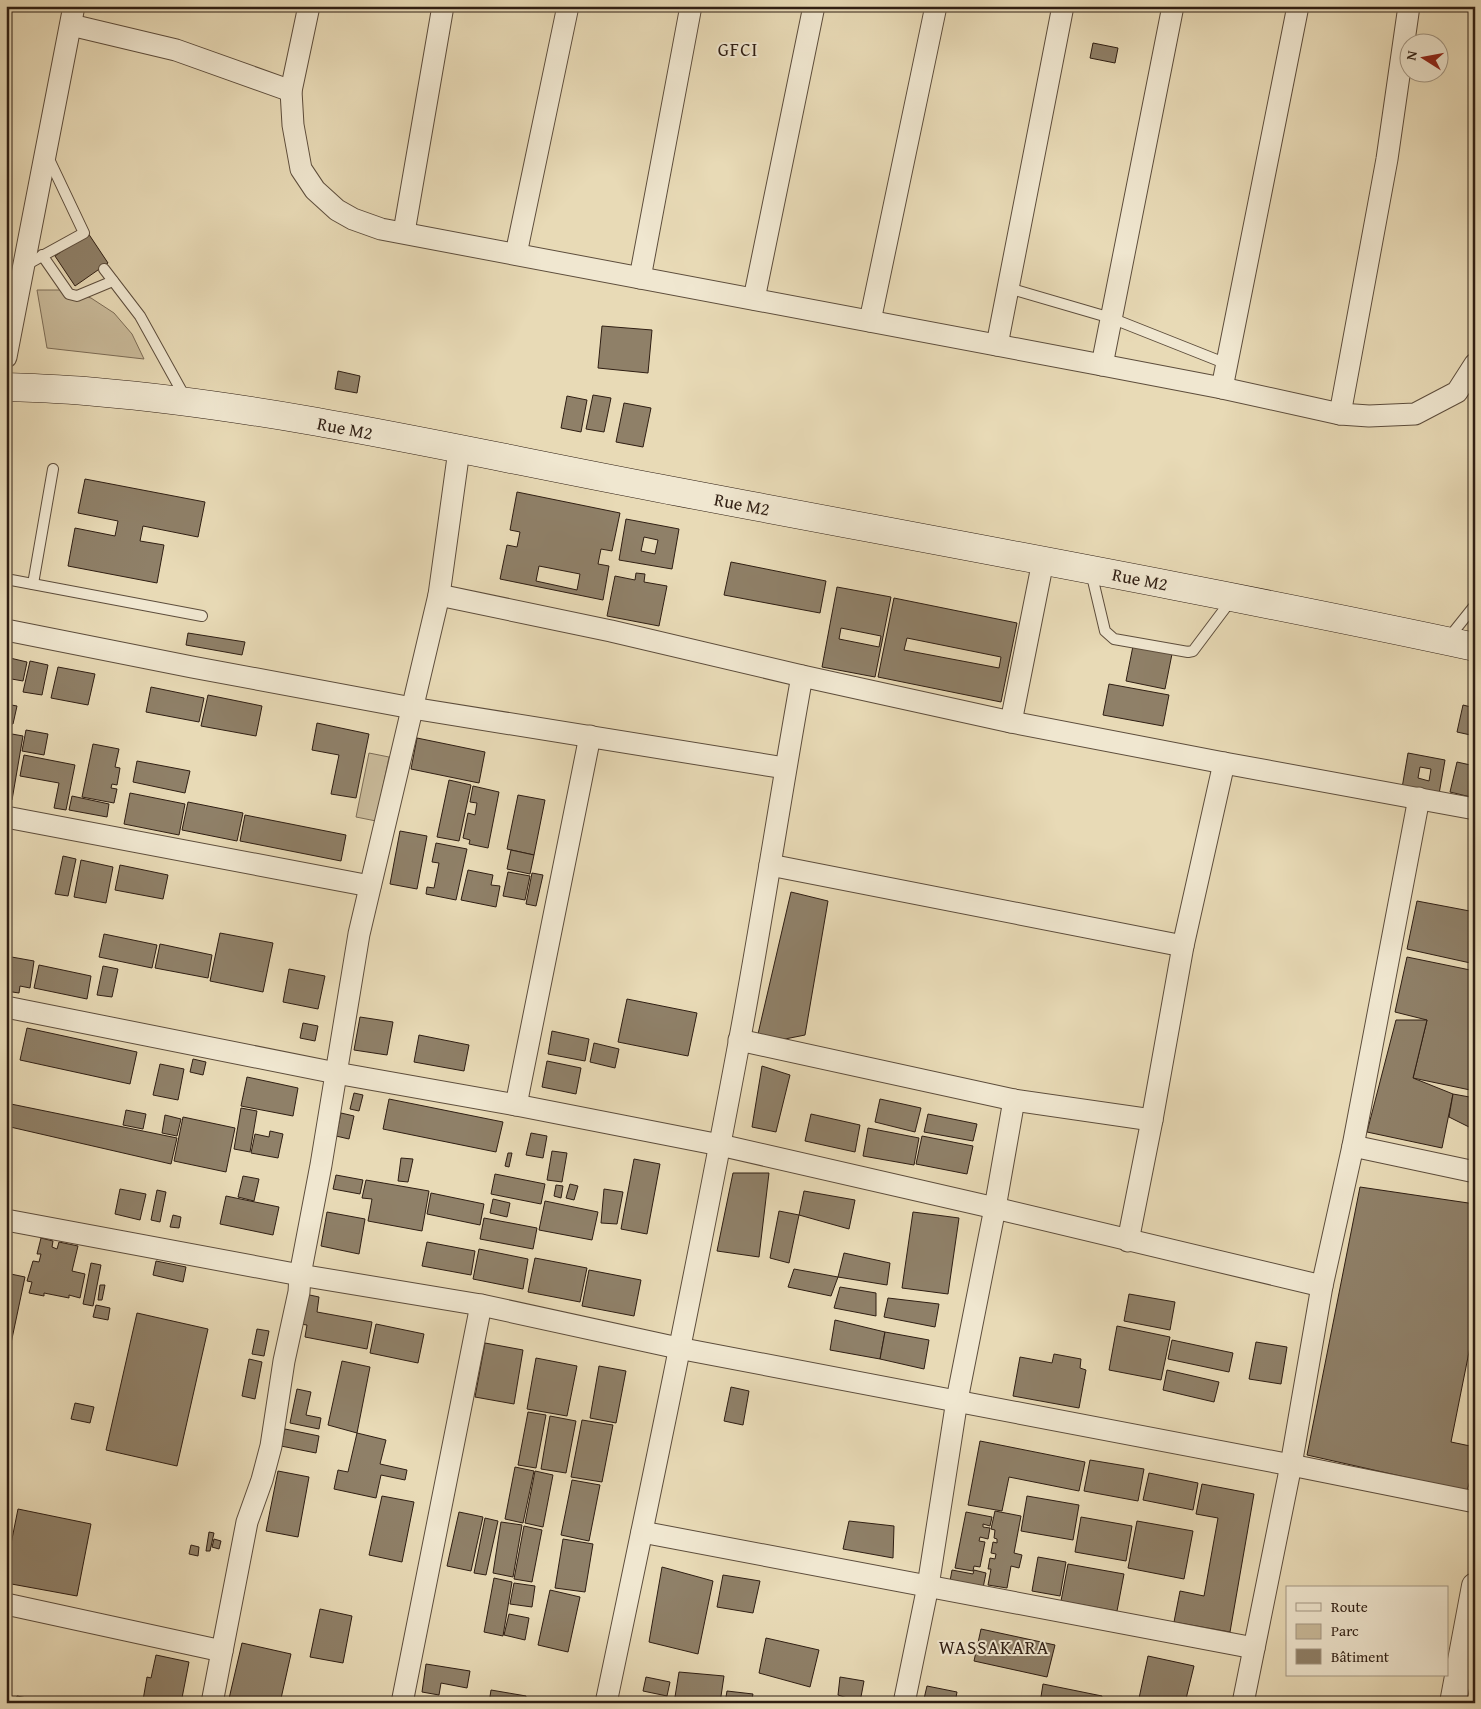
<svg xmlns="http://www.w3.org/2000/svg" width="1481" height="1709" viewBox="0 0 1481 1709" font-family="'Gentium Book Plus',serif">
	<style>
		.green { fill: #c9ba9a; stroke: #7c6c56 }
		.building { fill: #8f8068; stroke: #2f1e13; fill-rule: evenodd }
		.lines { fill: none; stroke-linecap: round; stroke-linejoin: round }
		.service-casing { stroke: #5d4d3c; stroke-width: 12 }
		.minor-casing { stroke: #5d4d3c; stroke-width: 23 }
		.tertiary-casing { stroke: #5d4d3c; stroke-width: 28 }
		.secondary-casing { stroke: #2f1e13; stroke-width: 29 }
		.service { stroke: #f0e7d0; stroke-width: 10 }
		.minor { stroke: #f0e7d0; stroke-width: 21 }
		.tertiary { stroke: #f0e7d0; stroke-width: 26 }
		.secondary { stroke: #f0e7d0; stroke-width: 28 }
		.labels { text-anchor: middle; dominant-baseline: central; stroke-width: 4; stroke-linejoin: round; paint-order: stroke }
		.street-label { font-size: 18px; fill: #2f1e13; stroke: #f0e7d0 }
		.neighbourhood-label { font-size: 19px; letter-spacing: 1px; fill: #2f1e13; stroke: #f0e7d0 }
	</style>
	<rect width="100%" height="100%" fill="#e8dab6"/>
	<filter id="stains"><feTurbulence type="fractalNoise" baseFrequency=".004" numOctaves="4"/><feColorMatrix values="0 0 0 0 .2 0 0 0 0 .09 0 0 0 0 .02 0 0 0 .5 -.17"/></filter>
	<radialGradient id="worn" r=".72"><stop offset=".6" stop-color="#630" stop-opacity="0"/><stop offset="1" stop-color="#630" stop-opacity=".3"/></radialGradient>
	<!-- green -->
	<g class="green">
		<polygon points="37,290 65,290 91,298 114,313 132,334 144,359 47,348"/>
		<polygon points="369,753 389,757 376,821 356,817"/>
	</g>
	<!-- building -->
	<g class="building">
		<polygon points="6,6 13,6 11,15 6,14"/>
		<polygon points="1093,43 1118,48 1115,63 1090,58"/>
		<polygon points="88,233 108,263 75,286 55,256"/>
		<polygon points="602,326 652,330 648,373 598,368"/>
		<polygon points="338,371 360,376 357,393 335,389"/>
		<polygon points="593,395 611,398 604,432 586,429"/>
		<polygon points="567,396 587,400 581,432 561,428"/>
		<polygon points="624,403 651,408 643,447 616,442"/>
		<polygon points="85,479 205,502 198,537 143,526 140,541 164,545 157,583 68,566 75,528 115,536 118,521 78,513"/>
		<path d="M517,492L620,513L612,551L601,549L598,564L609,566L603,600L500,579L507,545L517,547L520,532L510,530ZM539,566L580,574L577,590L536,581Z"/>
		<path d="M626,519L679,529L672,569L619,560ZM644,537L658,540L655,554L641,551Z"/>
		<polygon points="731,562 826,581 820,613 724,595"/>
		<polygon points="636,573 645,574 644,582 667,586 659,626 607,616 615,576 635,580"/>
		<path d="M837,587L891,597L875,677L822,667ZM841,628L881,636L879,647L839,639Z"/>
		<path d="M894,598L1017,623L1001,702L878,677ZM907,638L1001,657L999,668L904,650Z"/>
		<polygon points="188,633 245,642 242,655 186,645"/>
		<polygon points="1133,646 1172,654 1165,689 1126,681"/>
		<polygon points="10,658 27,662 23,681 6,678"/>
		<polygon points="30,661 48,665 42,695 23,692"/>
		<polygon points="58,667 95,674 88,705 51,698"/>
		<polygon points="1109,684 1169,695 1163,726 1103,715"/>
		<polygon points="151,687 204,698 199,722 146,712"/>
		<polygon points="208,695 262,706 256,736 201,726"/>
		<polygon points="6,704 17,706 13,724 6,723"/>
		<polygon points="1463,705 1475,708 1475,736 1457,732"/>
		<polygon points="317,723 369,734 356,798 331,794 339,755 312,750"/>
		<polygon points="26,730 48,734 44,755 22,751"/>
		<polygon points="12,734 23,736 12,800 6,799 6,766"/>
		<polygon points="417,738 485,752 479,783 411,769"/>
		<polygon points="93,744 119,749 115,767 120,768 117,785 112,784 111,788 117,789 114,803 82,797"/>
		<path d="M1408,753L1445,760L1439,794L1402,788ZM1420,767L1431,769L1429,781L1418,778Z"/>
		<polygon points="24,755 75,765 66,810 54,808 59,783 20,776"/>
		<polygon points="137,761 190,771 185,793 133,782"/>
		<polygon points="1457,762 1475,766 1475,798 1450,792"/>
		<polygon points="449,780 471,785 459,841 437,837"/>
		<polygon points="473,786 499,792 488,848 469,844 470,840 463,838 468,813 475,815 477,803 470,802"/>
		<polygon points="130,793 185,804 179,835 124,824"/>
		<polygon points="518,795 545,800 534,855 507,849"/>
		<polygon points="72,796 109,804 107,817 69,810"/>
		<polygon points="188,802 243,813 237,841 182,830"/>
		<polygon points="245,815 346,835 341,861 240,841"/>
		<polygon points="400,831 427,836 417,889 390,884"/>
		<polygon points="436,843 467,849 456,900 426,894 427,887 434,888 439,863 432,862"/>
		<polygon points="511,850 534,855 530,874 507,869"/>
		<polygon points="63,856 76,859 68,896 55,894"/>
		<polygon points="81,860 113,867 106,903 74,897"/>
		<polygon points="120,865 168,875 163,899 115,890"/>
		<polygon points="468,870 493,875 491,885 500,886 496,907 461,900"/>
		<polygon points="508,872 530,876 525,900 503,896"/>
		<polygon points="532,873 543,875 536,906 526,904"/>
		<polygon points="791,892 828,901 805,1035 785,1039 758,1034"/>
		<polygon points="1417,901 1475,912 1475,964 1407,949"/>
		<polygon points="220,933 273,943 263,992 210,981"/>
		<polygon points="104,934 157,945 152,968 99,957"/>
		<polygon points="160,944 212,955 208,978 155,968"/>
		<polygon points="6,956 34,961 30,988 20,986 19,993 6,991"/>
		<polygon points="1407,957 1475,971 1475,1091 1413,1078 1427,1020 1395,1012"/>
		<polygon points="39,965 91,976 87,999 34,988"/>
		<polygon points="103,966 118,969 112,997 97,995"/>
		<polygon points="289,969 325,976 318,1009 283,1002"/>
		<polygon points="627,999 697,1013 688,1056 618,1042"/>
		<polygon points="360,1017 393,1022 387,1055 354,1050"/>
		<polygon points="1396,1020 1427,1020 1413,1078 1453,1094 1442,1148 1367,1132"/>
		<polygon points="303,1023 318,1026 315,1041 300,1038"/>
		<polygon points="27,1028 137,1052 130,1084 20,1060"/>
		<polygon points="552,1031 589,1039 585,1061 548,1054"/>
		<polygon points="419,1035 469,1045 464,1071 414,1062"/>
		<polygon points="594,1043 619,1049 615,1068 590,1062"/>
		<polygon points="193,1059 206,1062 203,1075 190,1072"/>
		<polygon points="547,1061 581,1068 576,1094 542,1087"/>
		<polygon points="160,1064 184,1069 178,1100 153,1095"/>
		<polygon points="762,1066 790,1075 776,1132 752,1127"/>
		<polygon points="247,1077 298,1088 293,1116 241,1106"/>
		<polygon points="354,1093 363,1095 359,1111 350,1109"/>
		<polygon points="1453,1094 1475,1098 1475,1130 1449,1117"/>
		<polygon points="389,1099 503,1122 496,1152 383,1129"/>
		<polygon points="880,1099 921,1108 915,1132 875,1122"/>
		<polygon points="6,1103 177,1138 171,1164 6,1126"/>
		<polygon points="241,1108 257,1111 250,1152 234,1149"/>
		<polygon points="126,1110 146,1114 143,1129 123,1125"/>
		<polygon points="341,1113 354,1116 349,1139 336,1136"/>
		<polygon points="811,1114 860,1125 855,1152 805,1141"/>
		<polygon points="928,1114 977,1124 973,1141 924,1132"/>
		<polygon points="165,1115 181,1119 177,1136 162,1133"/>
		<polygon points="183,1117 235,1128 226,1172 174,1161"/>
		<polygon points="868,1128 919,1138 914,1165 863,1156"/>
		<polygon points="270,1131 283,1134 278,1158 251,1153 255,1134 269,1137"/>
		<polygon points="531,1133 547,1136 543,1158 526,1155"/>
		<polygon points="922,1136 973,1146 967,1174 916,1164"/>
		<polygon points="552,1151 567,1153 562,1182 547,1180"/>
		<polygon points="508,1153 512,1153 509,1167 505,1166"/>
		<polygon points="401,1158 413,1159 408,1182 398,1181"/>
		<polygon points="634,1159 660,1164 647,1234 621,1229"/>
		<polygon points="733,1173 769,1173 759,1257 717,1251"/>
		<polygon points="495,1174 545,1184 541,1204 491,1194"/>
		<polygon points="336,1175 363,1180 360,1194 333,1189"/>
		<polygon points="243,1176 259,1179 254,1201 238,1197"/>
		<polygon points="366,1180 429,1191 422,1231 368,1221 372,1199 362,1198"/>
		<polygon points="570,1184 578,1186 574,1200 566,1198"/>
		<polygon points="556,1185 563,1186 561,1198 554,1196"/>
		<polygon points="1360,1187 1475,1204 1475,1322 1451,1442 1475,1447 1475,1463 1467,1491 1307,1455"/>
		<polygon points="120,1189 146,1194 140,1220 115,1214"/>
		<polygon points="604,1189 623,1192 617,1224 601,1223"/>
		<polygon points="157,1190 166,1192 160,1222 151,1220"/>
		<polygon points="804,1191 855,1200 849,1229 799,1215"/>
		<polygon points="431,1193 484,1204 480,1225 427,1214"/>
		<polygon points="226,1196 279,1207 273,1235 220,1224"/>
		<polygon points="493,1199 510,1203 507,1217 490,1213"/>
		<polygon points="545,1201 598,1212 592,1240 539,1230"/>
		<polygon points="779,1211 799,1215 789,1263 770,1258"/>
		<polygon points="327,1212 365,1219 359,1254 321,1246"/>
		<polygon points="913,1212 959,1218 948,1294 902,1288"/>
		<polygon points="173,1215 181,1217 179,1228 170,1227"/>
		<polygon points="484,1218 537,1228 533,1249 480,1239"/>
		<polygon points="41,1238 53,1241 52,1247 57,1249 59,1242 78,1246 72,1271 85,1274 80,1298 69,1295 69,1298 44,1293 44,1296 29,1293 32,1282 27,1281 33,1261 39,1262 41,1254 37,1254"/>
		<polygon points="427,1242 475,1251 471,1275 422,1266"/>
		<polygon points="479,1249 528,1259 523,1289 473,1279"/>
		<polygon points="844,1253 890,1263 887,1285 838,1277"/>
		<polygon points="535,1258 587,1268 580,1302 528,1292"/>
		<polygon points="156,1261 186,1267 183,1282 153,1275"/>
		<polygon points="91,1263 101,1265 93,1306 83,1304"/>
		<polygon points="794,1269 838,1277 831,1296 788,1287"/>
		<polygon points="589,1270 641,1280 634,1316 582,1306"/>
		<polygon points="6,1273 25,1277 6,1367"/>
		<polygon points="100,1285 105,1285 102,1300 98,1300"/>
		<polygon points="840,1287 876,1293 876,1316 834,1308"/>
		<polygon points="305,1294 319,1297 317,1312 372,1322 367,1349 305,1337 307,1325 300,1324"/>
		<polygon points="1129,1294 1175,1302 1170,1330 1124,1321"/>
		<polygon points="888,1298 939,1304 935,1327 884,1317"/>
		<polygon points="96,1305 110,1308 108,1320 93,1317"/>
		<polygon points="137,1313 208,1329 177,1466 106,1450"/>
		<polygon points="835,1320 885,1332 880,1359 830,1350"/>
		<polygon points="376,1324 424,1334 418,1363 370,1353"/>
		<polygon points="1117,1326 1170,1337 1161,1380 1109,1370"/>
		<polygon points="257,1329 269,1331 264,1356 252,1354"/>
		<polygon points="885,1332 929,1340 924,1369 880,1359"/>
		<polygon points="1172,1340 1233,1353 1229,1372 1168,1359"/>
		<polygon points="1256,1342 1287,1347 1281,1384 1249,1379"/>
		<polygon points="485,1343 523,1350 514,1404 475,1397"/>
		<polygon points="1054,1354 1081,1359 1080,1368 1086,1370 1079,1408 1013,1396 1020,1357 1052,1363"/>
		<polygon points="536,1358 577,1366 567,1416 527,1409"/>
		<polygon points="249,1359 262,1362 255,1399 242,1396"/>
		<polygon points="342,1361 370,1367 357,1433 328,1425"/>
		<polygon points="599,1366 626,1371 616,1423 590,1418"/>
		<polygon points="1167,1370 1219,1382 1214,1402 1163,1390"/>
		<polygon points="731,1387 749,1391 743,1425 724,1421"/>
		<polygon points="297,1389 311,1392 306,1415 321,1418 319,1429 290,1423"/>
		<polygon points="75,1403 94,1407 90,1423 71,1419"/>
		<polygon points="528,1412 546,1415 536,1468 518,1465"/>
		<polygon points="550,1416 576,1421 566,1473 541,1469"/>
		<polygon points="582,1420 613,1425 602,1482 571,1477"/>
		<polygon points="285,1429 319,1436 316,1453 281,1446"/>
		<polygon points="357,1433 386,1440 380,1464 407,1470 405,1480 381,1475 376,1498 334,1489 338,1470 348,1472"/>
		<polygon points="980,1441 1085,1462 1079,1491 1009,1477 1002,1511 968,1505"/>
		<polygon points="1090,1460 1144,1469 1138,1501 1084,1491"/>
		<polygon points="515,1467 534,1471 523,1523 505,1519"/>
		<polygon points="278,1471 309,1477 298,1537 266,1531"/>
		<polygon points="535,1471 553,1475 543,1527 525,1523"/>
		<polygon points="1149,1473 1198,1483 1193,1510 1143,1500"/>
		<polygon points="572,1480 600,1485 589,1541 561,1535"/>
		<polygon points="1202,1484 1254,1494 1230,1632 1174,1622 1180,1591 1204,1596 1218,1518 1196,1514"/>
		<polygon points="382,1496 414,1502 402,1562 369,1555"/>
		<polygon points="1027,1496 1079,1505 1073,1540 1021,1531"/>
		<polygon points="18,1509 91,1524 77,1596 6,1583 6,1569"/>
		<polygon points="995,1511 1021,1516 1014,1553 1022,1555 1019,1568 1011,1566 1007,1588 988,1585 991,1569 988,1569 990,1558 995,1559 996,1554 991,1553 993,1542 997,1543 997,1539 994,1538 995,1530 991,1529"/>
		<polygon points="459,1512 483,1517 471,1571 447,1566"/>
		<polygon points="966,1512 992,1517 990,1526 983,1524 983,1527 990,1528 988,1539 980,1537 979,1541 985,1542 980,1567 974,1566 973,1571 955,1568"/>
		<polygon points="1081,1517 1132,1526 1126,1561 1075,1552"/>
		<polygon points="485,1518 498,1521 486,1575 474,1573"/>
		<polygon points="849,1521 894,1526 893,1558 843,1549"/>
		<polygon points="1137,1521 1193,1531 1184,1579 1128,1568"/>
		<polygon points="501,1522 522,1525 513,1577 493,1573"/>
		<polygon points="524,1526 542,1530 532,1582 514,1579"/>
		<polygon points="209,1532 214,1533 210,1551 206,1551"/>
		<polygon points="214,1539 221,1541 219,1549 212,1547"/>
		<polygon points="563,1539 593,1544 585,1592 555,1588"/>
		<polygon points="191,1545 199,1547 198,1556 189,1554"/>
		<polygon points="1038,1557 1066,1562 1060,1596 1032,1591"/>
		<polygon points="1068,1564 1124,1574 1117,1611 1061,1601"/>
		<polygon points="662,1567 713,1581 698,1654 649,1642"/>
		<polygon points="952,1570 973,1574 974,1570 986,1573 983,1588 950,1581"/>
		<polygon points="723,1575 760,1581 753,1613 717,1607"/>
		<polygon points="494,1578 512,1582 503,1636 484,1632"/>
		<polygon points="514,1583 535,1586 532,1607 510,1604"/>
		<polygon points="550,1590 580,1597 568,1652 538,1645"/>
		<polygon points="320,1609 352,1616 343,1663 310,1657"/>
		<polygon points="509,1614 529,1618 525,1640 504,1635"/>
		<polygon points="981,1629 1055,1645 1047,1677 974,1661"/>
		<polygon points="766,1638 819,1650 810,1687 759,1673"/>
		<polygon points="242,1643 291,1654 280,1703 228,1703"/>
		<polygon points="156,1655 189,1662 181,1703 146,1703 147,1701 143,1700 147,1677 151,1678"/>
		<polygon points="1148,1656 1194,1666 1185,1703 1138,1703"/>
		<polygon points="426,1664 470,1671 467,1688 441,1683 439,1695 422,1692"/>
		<polygon points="679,1672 724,1676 720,1703 674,1703"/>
		<polygon points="646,1677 670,1682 667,1696 643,1691"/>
		<polygon points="840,1677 864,1681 860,1702 838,1695"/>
		<polygon points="1043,1684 1102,1696 1101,1703 1040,1703"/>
		<polygon points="927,1686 957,1692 955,1703 923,1703"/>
		<polygon points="491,1690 526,1696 526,1703 489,1703"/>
		<polygon points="727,1691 753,1694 751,1703 725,1703"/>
		<polygon points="17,1696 52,1703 16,1703"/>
	</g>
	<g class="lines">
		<defs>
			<g id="service">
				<polyline points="42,255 69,294 77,296 113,281"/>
				<polyline points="24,266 84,233 48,157"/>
				<polyline points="104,269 140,316 186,399"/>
				<polyline points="1008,288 1111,318 1227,364"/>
				<polyline points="1091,572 1105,631 1114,639 1188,652 1193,651 1232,599"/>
				<polyline points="6,579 202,616"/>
				<polyline points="33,584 53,469"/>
				<polyline points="1447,640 1475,605"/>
			</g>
			<g id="minor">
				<polyline points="309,6 291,91 293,125 301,169 315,190 337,210 353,219 381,229 1102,365 1222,388 1340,414 1369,416 1415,414 1457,392 1475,364"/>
				<polyline points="71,25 176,50 291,91"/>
				<polyline points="404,232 443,6"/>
				<polyline points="516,254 568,6"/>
				<polyline points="640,278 691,6"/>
				<polyline points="754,299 814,6"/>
				<polyline points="870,321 936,6"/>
				<polyline points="997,345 1063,6"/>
				<polyline points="6,357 74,6"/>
				<polyline points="1102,365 1173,6"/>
				<polyline points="1222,388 1298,6"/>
				<polyline points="1340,414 1387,159 1409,6"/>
				<polyline points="439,595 611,631 802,676 1011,722 1224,763 1475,809"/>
				<polyline points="6,630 192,667 412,708 785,768"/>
				<polyline points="1011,722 1043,561"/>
				<polyline points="6,817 370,886"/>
				<polyline points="770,865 1183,946"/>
				<polyline points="6,1007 336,1073 516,1105 720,1145 995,1208 1322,1286"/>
				<polyline points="739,1040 1014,1100 1152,1120"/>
				<polyline points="516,1105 590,736"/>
				<polyline points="1353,1146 1475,1172"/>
				<polyline points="6,1220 300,1275 481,1305 678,1348 1291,1465 1475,1502"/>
				<polyline points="1128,1241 1152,1120 1183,946 1224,763"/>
				<polyline points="642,1532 1254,1648"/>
				<polyline points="6,1604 222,1651"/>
				<polyline points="212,1703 247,1522 262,1480 271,1446 284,1361 299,1292 300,1275 321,1165 359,934 439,595 459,450"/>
				<polyline points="402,1703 481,1305"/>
				<path d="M606,1703C652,1484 698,1264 739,1043C762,921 780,798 802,676"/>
				<polyline points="904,1703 928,1586 957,1400 995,1208 1014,1100"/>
				<polyline points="1243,1703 1291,1465 1322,1286 1353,1146 1419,798"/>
			</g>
			<polyline id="tertiary" points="1453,1703 1475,1586"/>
			<path id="secondary" d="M6,387C36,388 66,389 96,392C284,408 472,453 658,488C930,540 1204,589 1475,647"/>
		</defs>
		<!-- service casing -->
		<use href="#service" class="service-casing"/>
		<!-- minor casing -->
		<use href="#minor" class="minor-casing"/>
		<!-- tertiary casing -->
		<use href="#tertiary" class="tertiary-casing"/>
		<!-- secondary casing -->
		<use href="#secondary" class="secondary-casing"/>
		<!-- service -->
		<use href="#service" class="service"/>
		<!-- minor -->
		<use href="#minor" class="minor"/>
		<!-- tertiary -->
		<use href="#tertiary" class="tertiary"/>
		<!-- secondary -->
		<use href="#secondary" class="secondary"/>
	</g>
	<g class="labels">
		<!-- street labels -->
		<g class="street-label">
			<text transform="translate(345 428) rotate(11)">Rue M2</text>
			<text transform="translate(742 504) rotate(11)">Rue M2</text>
			<text transform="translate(1140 579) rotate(11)">Rue M2</text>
		</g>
		<!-- neighbourhood labels -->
		<g class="neighbourhood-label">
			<text x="738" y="49">GFCI</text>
			<text x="994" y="1647">WASSAKARA</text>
		</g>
	</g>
	<!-- margin -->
	<rect width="1481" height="1709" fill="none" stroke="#e8dab6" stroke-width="25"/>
	<rect x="8" y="8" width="1466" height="1694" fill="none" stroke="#2f1e13" stroke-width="2.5"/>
	<rect x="12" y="12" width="1456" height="1684" fill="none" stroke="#2f1e13"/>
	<!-- legend -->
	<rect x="1286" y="1586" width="162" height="90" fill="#f0e7d0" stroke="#a39784"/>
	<rect x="1296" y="1603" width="25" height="8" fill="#f0e7d0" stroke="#a39784"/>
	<text x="1331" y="1612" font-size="15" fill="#2f1e13">Route</text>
	<rect x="1296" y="1624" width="25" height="15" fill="#c9ba9a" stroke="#a39784"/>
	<text x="1331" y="1636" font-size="15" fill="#2f1e13">Parc</text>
	<rect x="1296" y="1649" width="25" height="15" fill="#8f8068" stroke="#a39784"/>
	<text x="1331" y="1662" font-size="15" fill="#2f1e13">Bâtiment</text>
	<!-- north arrow -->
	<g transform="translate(1424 58) rotate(281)"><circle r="24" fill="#f0e7d0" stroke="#a39784"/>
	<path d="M0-4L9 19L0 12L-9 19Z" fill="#8f2418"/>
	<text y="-8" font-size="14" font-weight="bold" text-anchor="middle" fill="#2f1e13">N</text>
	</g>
	<rect width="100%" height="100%" filter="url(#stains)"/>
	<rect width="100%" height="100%" fill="url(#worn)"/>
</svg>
